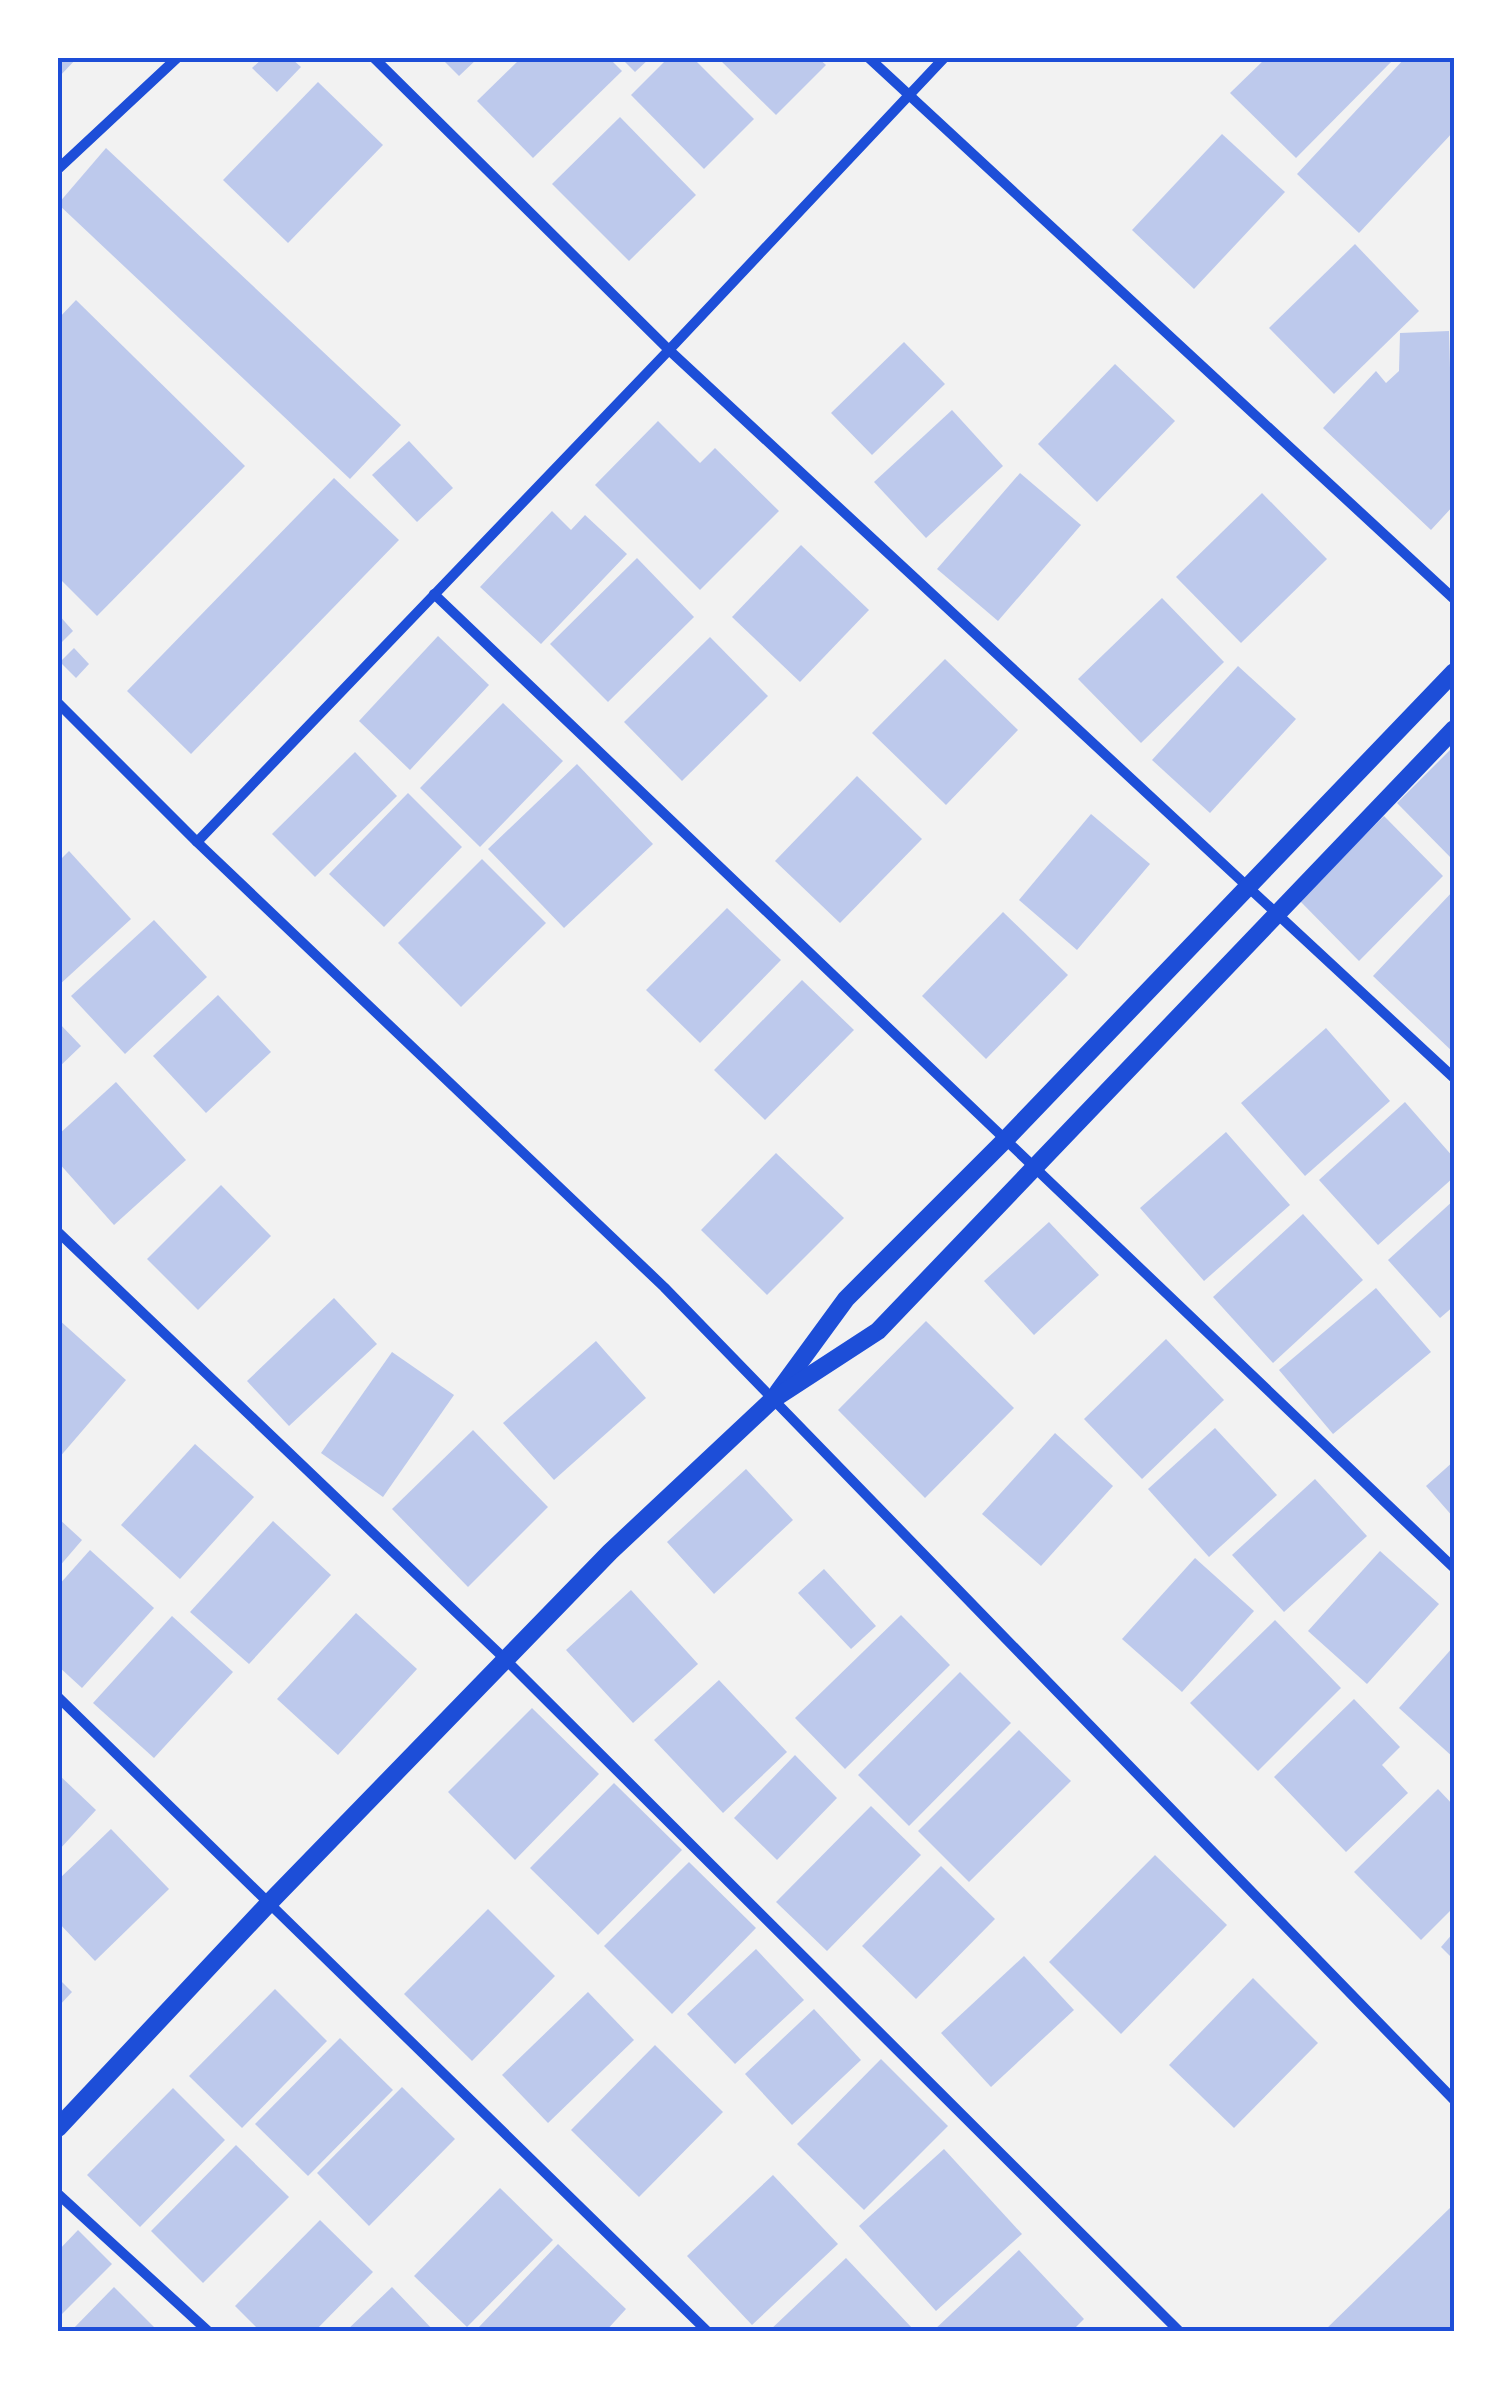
<svg xmlns="http://www.w3.org/2000/svg" width="1512" height="2389" viewBox="0 0 1512 2389" font-family="Mulish,sans-serif">
	<style>
		.building { fill: #bdc9ec }
		.lines { fill: none; stroke-linecap: round; stroke-linejoin: round }
		.minor { stroke: #1d4ed8; stroke-width: 10 }
		.tertiary { stroke: #1d4ed8; stroke-width: 18 }
		.neatline { fill: none; stroke: #1d4ed8; stroke-width: 4 }
	</style>
	<rect width="100%" height="100%" fill="#f2f2f2"/>
	<!-- building -->
	<g class="building">
		<polygon points="58,58 77,58 58,78"/>
		<polygon points="263,58 291,58 301,67 277,92 252,68"/>
		<polygon points="441,58 478,58 459,76"/>
		<polygon points="521,58 609,58 622,71 533,158 477,101"/>
		<polygon points="621,58 650,58 635,72"/>
		<polygon points="668,58 693,58 754,119 704,169 631,95"/>
		<polygon points="718,58 818,58 826,65 776,115"/>
		<polygon points="1266,58 1395,58 1296,158 1230,93"/>
		<polygon points="1405,58 1454,58 1454,131 1359,233 1297,174"/>
		<polygon points="318,82 383,145 288,243 223,180"/>
		<polygon points="620,117 696,195 629,261 552,184"/>
		<polygon points="1222,134 1285,192 1194,289 1132,230"/>
		<polygon points="106,148 401,425 350,479 58,204"/>
		<polygon points="1355,244 1419,311 1334,394 1269,328"/>
		<polygon points="76,300 245,466 97,616 58,577 58,319"/>
		<polygon points="1449,331 1450,368 1454,372 1454,505 1431,530 1323,428 1376,371 1386,383 1399,371 1400,333"/>
		<polygon points="904,342 945,384 872,455 831,413"/>
		<polygon points="1115,364 1175,421 1097,502 1038,444"/>
		<polygon points="952,410 1003,466 926,538 874,482"/>
		<polygon points="658,421 700,463 715,448 779,511 700,590 595,485"/>
		<polygon points="409,441 453,488 417,522 372,475"/>
		<polygon points="1020,473 1081,525 998,621 937,569"/>
		<polygon points="334,478 399,540 191,754 127,691"/>
		<polygon points="1262,493 1327,559 1241,643 1176,577"/>
		<polygon points="552,511 571,530 585,515 627,554 541,644 480,587"/>
		<polygon points="801,545 869,610 800,682 732,617"/>
		<polygon points="637,558 694,617 608,702 550,644"/>
		<polygon points="1162,598 1224,662 1141,743 1078,679"/>
		<polygon points="58,614 73,631 58,646"/>
		<polygon points="438,636 489,685 410,770 359,721"/>
		<polygon points="710,637 768,696 682,781 624,722"/>
		<polygon points="74,648 89,664 76,678 60,662"/>
		<polygon points="945,659 1018,730 946,805 872,733"/>
		<polygon points="1238,666 1296,719 1210,813 1152,760"/>
		<polygon points="503,703 563,761 480,847 420,788"/>
		<polygon points="1454,746 1454,861 1397,803"/>
		<polygon points="355,752 397,796 315,877 272,834"/>
		<polygon points="577,764 653,844 564,928 488,849"/>
		<polygon points="857,776 922,839 840,923 775,861"/>
		<polygon points="408,793 462,847 384,927 329,874"/>
		<polygon points="1091,814 1150,864 1077,950 1019,900"/>
		<polygon points="1384,816 1443,876 1359,961 1299,900"/>
		<polygon points="69,851 131,919 58,986 58,862"/>
		<polygon points="482,859 546,923 461,1007 398,943"/>
		<polygon points="1454,890 1454,1053 1373,976"/>
		<polygon points="727,908 781,960 700,1043 646,990"/>
		<polygon points="1003,912 1068,975 986,1059 922,996"/>
		<polygon points="154,920 207,977 125,1054 71,996"/>
		<polygon points="802,980 854,1030 765,1120 714,1070"/>
		<polygon points="218,995 271,1052 206,1113 153,1056"/>
		<polygon points="58,1022 81,1046 58,1068"/>
		<polygon points="1326,1028 1390,1101 1305,1176 1241,1103"/>
		<polygon points="116,1082 186,1160 114,1225 58,1162 58,1135"/>
		<polygon points="1405,1102 1454,1158 1454,1177 1378,1245 1319,1180"/>
		<polygon points="1226,1132 1290,1205 1204,1281 1140,1208"/>
		<polygon points="776,1153 844,1218 767,1295 701,1230"/>
		<polygon points="221,1185 271,1236 198,1310 147,1259"/>
		<polygon points="1454,1200 1454,1306 1440,1318 1388,1260"/>
		<polygon points="1303,1214 1363,1280 1273,1363 1213,1297"/>
		<polygon points="1049,1222 1099,1275 1034,1335 984,1281"/>
		<polygon points="1376,1288 1431,1352 1333,1434 1279,1370"/>
		<polygon points="334,1298 377,1344 289,1426 247,1381"/>
		<polygon points="58,1319 126,1380 58,1459"/>
		<polygon points="926,1321 1014,1408 925,1498 838,1410"/>
		<polygon points="1166,1339 1224,1400 1142,1479 1084,1419"/>
		<polygon points="596,1341 646,1398 554,1480 503,1423"/>
		<polygon points="392,1352 454,1395 383,1497 321,1453"/>
		<polygon points="1215,1428 1277,1495 1209,1557 1148,1489"/>
		<polygon points="473,1430 548,1507 468,1587 392,1509"/>
		<polygon points="1055,1433 1113,1486 1041,1566 982,1514"/>
		<polygon points="195,1444 254,1497 180,1579 121,1525"/>
		<polygon points="1454,1461 1454,1518 1426,1486"/>
		<polygon points="746,1469 793,1520 714,1594 667,1542"/>
		<polygon points="1315,1479 1367,1536 1284,1612 1232,1555"/>
		<polygon points="58,1518 82,1540 58,1568"/>
		<polygon points="273,1521 331,1575 249,1664 190,1612"/>
		<polygon points="90,1550 154,1608 82,1688 58,1666 58,1586"/>
		<polygon points="1380,1551 1439,1604 1367,1684 1308,1631"/>
		<polygon points="1195,1558 1254,1611 1182,1692 1122,1639"/>
		<polygon points="824,1569 876,1626 851,1649 798,1593"/>
		<polygon points="631,1590 698,1664 633,1723 566,1650"/>
		<polygon points="356,1613 417,1669 338,1755 277,1699"/>
		<polygon points="901,1615 950,1665 845,1769 795,1718"/>
		<polygon points="172,1616 233,1672 154,1758 93,1703"/>
		<polygon points="1275,1620 1341,1688 1258,1771 1190,1703"/>
		<polygon points="1454,1646 1454,1758 1399,1708"/>
		<polygon points="960,1672 1011,1723 909,1826 858,1775"/>
		<polygon points="719,1680 787,1752 723,1813 654,1740"/>
		<polygon points="1354,1699 1400,1747 1382,1765 1408,1793 1346,1852 1274,1777"/>
		<polygon points="532,1708 599,1774 515,1860 448,1792"/>
		<polygon points="1019,1730 1071,1781 969,1882 918,1831"/>
		<polygon points="795,1755 837,1798 777,1860 734,1818"/>
		<polygon points="58,1774 96,1810 58,1851"/>
		<polygon points="614,1783 682,1850 598,1935 530,1868"/>
		<polygon points="1438,1789 1454,1806 1454,1907 1421,1940 1354,1872"/>
		<polygon points="871,1806 921,1855 827,1951 776,1902"/>
		<polygon points="111,1829 169,1889 95,1961 58,1922 58,1880"/>
		<polygon points="1155,1855 1227,1925 1121,2034 1049,1962"/>
		<polygon points="689,1862 756,1928 672,2014 604,1946"/>
		<polygon points="941,1866 995,1919 916,1999 862,1946"/>
		<polygon points="488,1909 555,1976 472,2061 404,1994"/>
		<polygon points="1454,1932 1454,1960 1441,1947"/>
		<polygon points="756,1949 804,2000 735,2064 687,2014"/>
		<polygon points="1024,1956 1074,2010 991,2087 941,2033"/>
		<polygon points="58,1978 72,1992 58,2007"/>
		<polygon points="1253,1978 1318,2043 1234,2128 1169,2065"/>
		<polygon points="275,1989 327,2041 242,2128 189,2076"/>
		<polygon points="588,1992 634,2040 548,2123 502,2075"/>
		<polygon points="814,2009 861,2060 792,2125 745,2074"/>
		<polygon points="340,2038 393,2090 308,2176 255,2124"/>
		<polygon points="655,2045 723,2112 639,2197 571,2130"/>
		<polygon points="881,2059 948,2126 864,2210 797,2144"/>
		<polygon points="402,2087 455,2139 369,2226 317,2173"/>
		<polygon points="173,2088 225,2140 140,2227 87,2175"/>
		<polygon points="236,2145 289,2197 203,2283 151,2231"/>
		<polygon points="944,2149 1022,2234 936,2311 859,2226"/>
		<polygon points="773,2175 838,2244 752,2325 687,2256"/>
		<polygon points="500,2188 553,2240 467,2327 414,2276"/>
		<polygon points="1454,2204 1453,2332 1323,2332"/>
		<polygon points="320,2220 373,2272 314,2332 261,2332 235,2306"/>
		<polygon points="78,2230 112,2264 58,2318 58,2251"/>
		<polygon points="558,2244 626,2309 605,2332 481,2332 478,2328"/>
		<polygon points="1019,2250 1084,2319 1071,2332 932,2332"/>
		<polygon points="846,2258 912,2328 908,2332 768,2332"/>
		<polygon points="114,2287 159,2332 70,2332"/>
		<polygon points="392,2287 435,2332 345,2332"/>
	</g>
	<g class="lines">
		<!-- minor -->
		<g class="minor">
			<polyline points="374,58 669,350 1454,1078"/>
			<polyline points="869,58 1454,599"/>
			<polyline points="58,169 177,58"/>
			<polyline points="434,594 1454,1568"/>
			<polyline points="58,703 197,842 664,1287 1454,2100"/>
			<polyline points="197,842 669,350 944,58"/>
			<polyline points="58,1232 507,1661 1180,2332"/>
			<polyline points="58,1697 708,2332"/>
			<polyline points="58,2194 209,2332"/>
		</g>
		<!-- tertiary -->
		<g class="tertiary">
			<polyline points="778,1392 846,1299 1005,1140 1454,672"/>
			<polyline points="58,2128 270,1902 610,1552 772,1400 878,1331 1454,729"/>
		</g>
	</g>
	<!-- border -->
	<rect width="1512" height="2389" fill="none" stroke="#ffffff" stroke-width="120"/>
	<rect x="60" y="60" width="1392" height="2269" class="neatline"/>
</svg>
